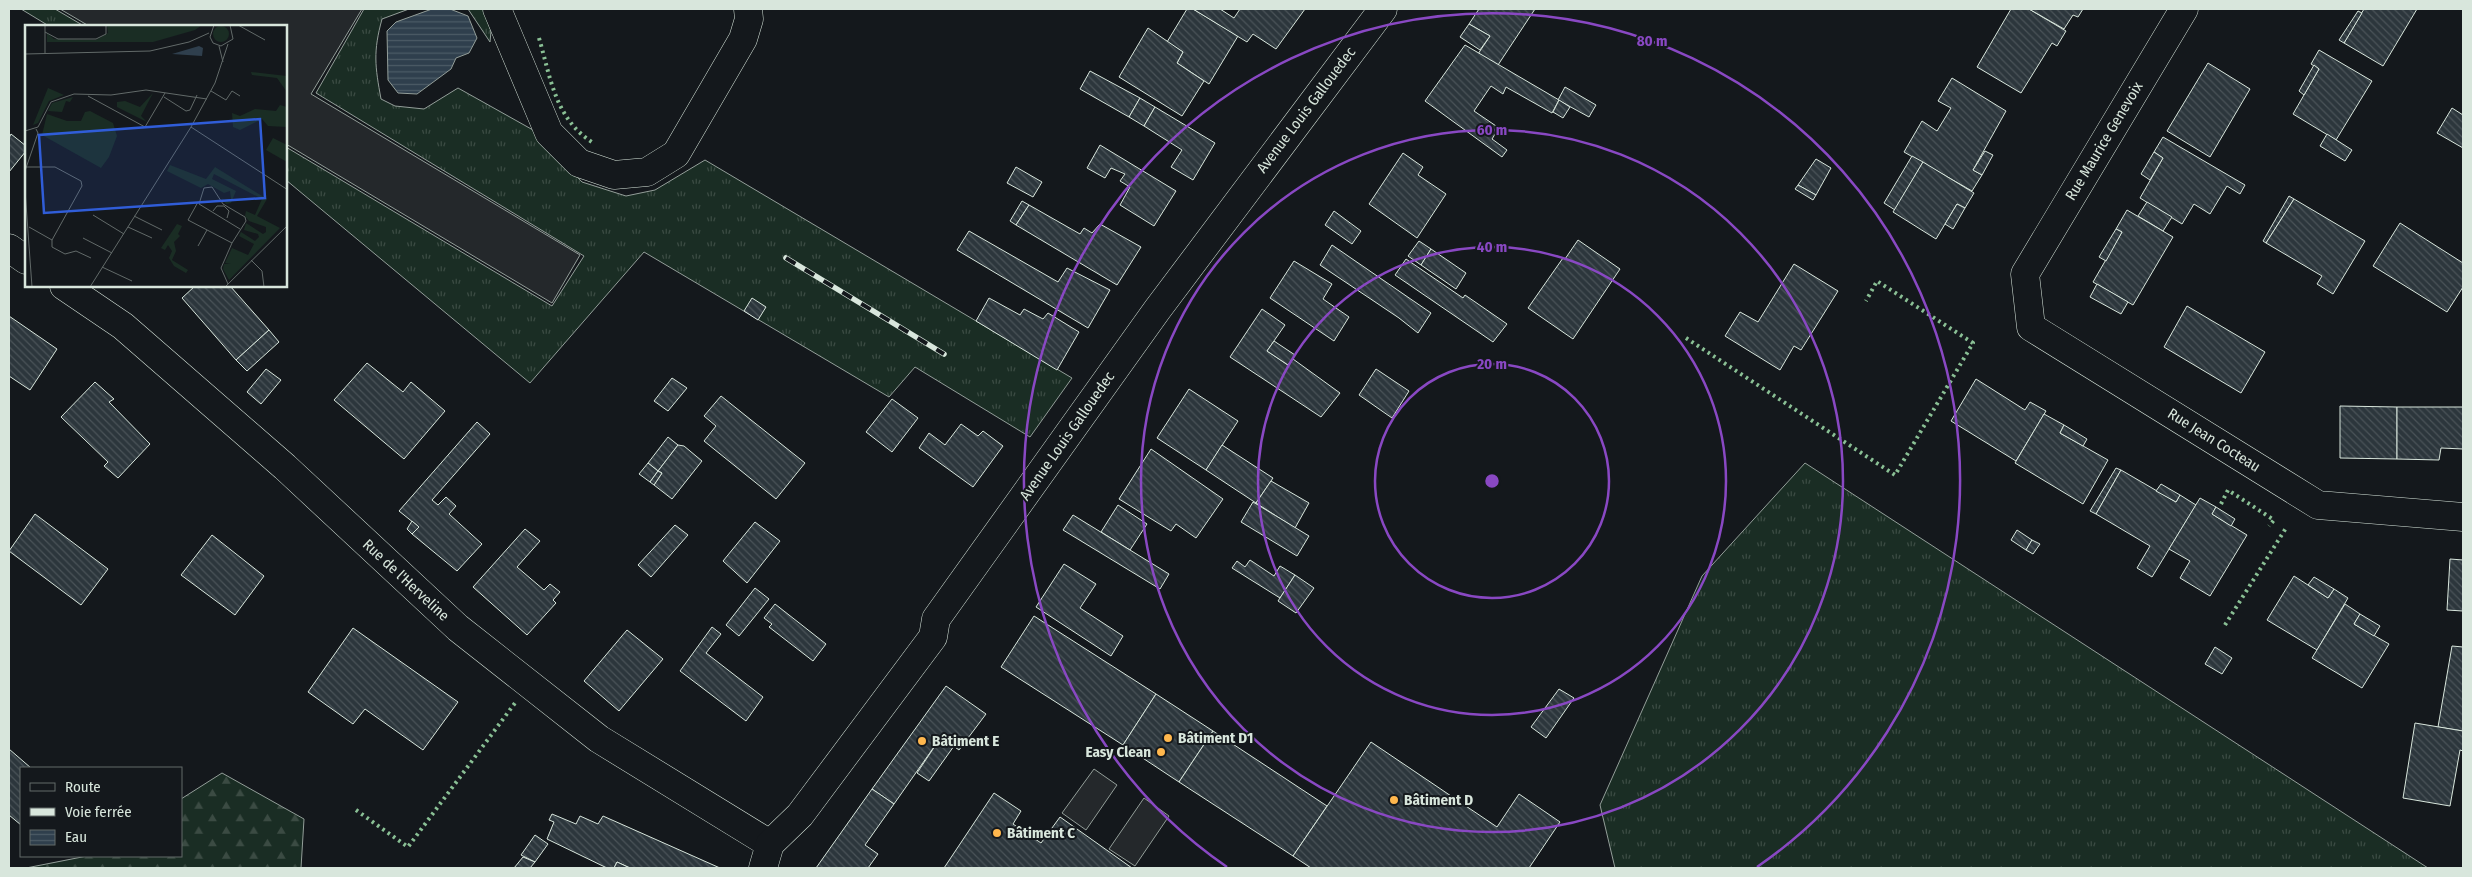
<svg xmlns="http://www.w3.org/2000/svg" width="2472" height="877" viewBox="0 0 2472 877" font-family="'Fira Sans Condensed',sans-serif">
	<style>
		.grass { fill: url(#grass-tufts); stroke: #939e99 }
		.forest { fill: url(#forest-firs); stroke: #939e99 }
		.parking { fill: #24282b; stroke: #939e99 }
		.water { fill: url(#water-rules); stroke: #939e99 }
		.building { fill: url(#building-back-hatch); stroke: #d8e6dc }
		.lines { fill: none; stroke-linecap: round; stroke-linejoin: round }
		.minor-casing { stroke: #d8e6dc; stroke-width: 29 }
		.major-casing { stroke: #d8e6dc; stroke-width: 29 }
		.minor { stroke: #14181c; stroke-width: 28 }
		.major { stroke: #14181c; stroke-width: 28 }
		.rail-casing { stroke: #d8e6dc; stroke-width: 5.5 }
		.rail { stroke: #14181c; stroke-width: 4; stroke-dasharray: 11; stroke-linecap: butt }
		.hedge { stroke: #8ac095; stroke-width: 4; stroke-dasharray: 2.5 4; stroke-linecap: butt }
		.ring { fill: none; stroke: #8948c3; stroke-width: 2.5 }
		.poi-dot { fill: #ffb74d; stroke: #14181c; stroke-width: 2 }
		.labels { text-anchor: middle; dominant-baseline: central; stroke-width: 4; stroke-linejoin: round; paint-order: stroke }
		.street-label { font-size: 15px; fill: #d8e6dc; stroke: #14181c }
		.poi-label { font-size: 15px; font-weight: bold; fill: #d8e6dc; stroke: #14181c; text-anchor: start }
		.inset-road { fill: none; stroke: #626a69; stroke-width: 1 }
		.view { fill: #305dd8; fill-opacity: 0.15; stroke: #305dd8; stroke-width: 2.5 }
		.inset-edge { fill: none; stroke: #d8e6dc; stroke-width: 2.5 }
		.centre { fill: #8948c3; stroke: #14181c; stroke-width: 2.5 }
		.ring-label { font-size: 15px; text-anchor: middle; font-weight: bold; fill: #8948c3; stroke: #14181c; stroke-width: 4; stroke-linejoin: round; paint-order: stroke }
	</style>
	<defs>
		<pattern id="grass-tufts" width="24" height="20" patternUnits="userSpaceOnUse" patternTransform="scale(1.25)"><rect width="24" height="20" fill="#1a2d24"/><path d="M3 7l-1-3M5 7V3M7 7l1-3M15 17l-1-3M17 17v-4M19 17l1-3" fill="none" stroke="#3b4b43"/></pattern>
		<pattern id="forest-firs" width="22" height="20" patternUnits="userSpaceOnUse" patternTransform="scale(1.25)"><rect width="22" height="20" fill="#1a2d24"/><path d="M5 1l3.5 6h-7zM16 11l3.5 6h-7z" fill="#3b4b43"/></pattern>
		<pattern id="water-rules" width="6" height="5" patternUnits="userSpaceOnUse" patternTransform="scale(1.25)"><rect width="6" height="5" fill="#2f3f4d"/><path d="M0 2.5h6" fill="none" stroke="#4c5b66"/></pattern>
		<pattern id="building-back-hatch" width="6" height="6" patternUnits="userSpaceOnUse" patternTransform="scale(1.25)"><rect width="6" height="6" fill="#2c363c"/><path d="M-1 5l2 2M0 0l6 6M5-1l2 2" fill="none" stroke="#4a5358"/></pattern>
	</defs>
	<rect width="100%" height="100%" fill="#14181c"/>
	<!-- grass -->
	<g class="grass">
		<polygon points="21,9 55,9 84,26 49,26"/>
		<path d="M364,9H409L382,19C373,52 375,66 381,99L395,106L424,109L458,88L533,130L582,182L626,196L655,190L705,160L1072,378L1030,437L915,367L889,397L644,252L530,383L286,180V147L552,306L584,256L316,93Z"/>
		<polygon points="468,9 484,9 491,31 490,42"/>
		<polygon points="1805,463 2428,868 1615,868 1600,805 1702,576"/>
	</g>
	<!-- forest -->
	<polygon class="forest" points="222,773 304,819 301,868 26,868 87,856 181,856 181,799"/>
	<!-- parking -->
	<g class="parking">
		<polygon points="60,9 362,9 311,94 580,255 552,303 286,144 286,26 89,26"/>
		<polygon points="1094,769 1117,785 1086,830 1062,813"/>
		<polygon points="1144,798 1169,816 1135,866 1109,849"/>
	</g>
	<!-- water -->
	<polygon class="water" points="432,9 450,9 468,16 477,38 469,53 456,58 451,69 417,94 398,93 388,80 387,31 396,22"/>
	<!-- building -->
	<g class="building">
		<polygon points="1187,9 1193,9 1238,36 1209,84 1177,63 1183,52 1167,42"/>
		<polygon points="1193,9 1220,9 1234,18 1240,9 1305,9 1276,49 1253,34 1247,42"/>
		<polygon points="1479,9 1535,9 1498,65 1478,54 1490,36 1469,24"/>
		<polygon points="2011,9 2029,9 2066,31 2057,46 2052,43 2021,93 1977,67"/>
		<polygon points="2029,9 2083,9 2078,17 2073,15 2064,29"/>
		<polygon points="2364,9 2417,9 2383,66 2344,43"/>
		<polygon points="2358,11 2362,13 2344,43 2339,40"/>
		<polygon points="1469,24 1490,36 1480,50 1460,37"/>
		<polygon points="1148,28 1183,52 1177,63 1204,81 1182,116 1119,77"/>
		<polygon points="1465,45 1559,100 1552,113 1506,87 1503,94 1491,86 1474,111 1499,128 1492,139 1507,150 1502,157 1425,101"/>
		<polygon points="2319,50 2372,81 2336,140 2293,114 2319,69 2311,64"/>
		<polygon points="2208,63 2250,89 2210,157 2167,131"/>
		<polygon points="2314,65 2319,69 2304,95 2299,91"/>
		<polygon points="1090,71 1140,98 1129,117 1080,89"/>
		<polygon points="1952,78 2006,111 1973,170 1982,175 1972,191 1904,152 1922,121 1937,131 1951,108 1938,101"/>
		<polygon points="1565,87 1596,105 1589,117 1558,100"/>
		<polygon points="1140,98 1155,107 1144,126 1129,117"/>
		<polygon points="1559,100 1570,107 1563,118 1553,112"/>
		<polygon points="1155,107 1215,143 1193,180 1171,167 1182,150 1144,126"/>
		<polygon points="2452,108 2463,115 2463,148 2437,133"/>
		<polygon points="11,134 26,146 26,151 9,172 9,138"/>
		<polygon points="2327,134 2352,150 2345,161 2320,146"/>
		<polygon points="2163,137 2245,185 2240,194 2227,186 2210,214 2194,204 2182,224 2140,198 2163,158 2154,152"/>
		<polygon points="1100,145 1176,191 1154,226 1120,205 1130,187 1120,181 1125,174 1111,168 1105,178 1087,168"/>
		<polygon points="1985,151 1993,155 1982,175 1973,170"/>
		<polygon points="2154,152 2163,158 2150,180 2141,174"/>
		<polygon points="1403,153 1423,167 1418,175 1446,194 1417,238 1369,204"/>
		<polygon points="1912,156 1923,162 1895,210 1884,203"/>
		<polygon points="1816,159 1831,168 1816,195 1798,185"/>
		<polygon points="1923,162 1974,193 1965,208 1957,204 1936,239 1893,212"/>
		<polygon points="1016,167 1042,182 1033,197 1007,183"/>
		<polygon points="1798,185 1816,195 1813,200 1795,189"/>
		<polygon points="2289,196 2294,199 2266,243 2263,241"/>
		<polygon points="2294,199 2365,241 2333,294 2317,284 2322,276 2266,243"/>
		<polygon points="1022,201 1029,205 1016,225 1010,221"/>
		<polygon points="2147,202 2172,217 2163,231 2138,216"/>
		<polygon points="1957,204 1965,208 1953,229 1945,224"/>
		<polygon points="1029,205 1080,234 1084,228 1092,233 1100,224 1141,247 1117,285 1016,225"/>
		<polygon points="2127,210 2173,237 2133,305 2093,282 2122,232 2116,229"/>
		<polygon points="1334,211 1361,231 1352,244 1325,225"/>
		<polygon points="2400,223 2463,263 2463,287 2447,312 2373,266"/>
		<polygon points="2116,229 2122,232 2106,261 2099,257"/>
		<polygon points="969,231 1058,282 1067,268 1110,290 1088,328 957,250"/>
		<polygon points="1578,240 1620,269 1573,339 1528,308 1563,258 1565,259"/>
		<polygon points="1419,241 1431,249 1421,265 1408,256"/>
		<polygon points="1332,245 1431,313 1418,333 1399,318 1320,265"/>
		<polygon points="1431,249 1466,273 1456,289 1421,265"/>
		<polygon points="1406,259 1463,298 1465,295 1507,324 1493,342 1395,275"/>
		<polygon points="1294,261 1332,284 1323,299 1349,317 1334,341 1270,298"/>
		<polygon points="1794,264 1838,291 1801,350 1794,346 1780,370 1725,336 1740,312 1758,322"/>
		<polygon points="2097,284 2128,302 2121,314 2090,297"/>
		<polygon points="195,286 230,286 269,330 236,360 182,298"/>
		<polygon points="752,298 766,307 758,320 744,311"/>
		<polygon points="989,298 1020,315 1024,309 1043,319 1048,313 1079,332 1057,370 976,321"/>
		<polygon points="2187,306 2265,352 2241,393 2164,347"/>
		<polygon points="1262,309 1285,325 1267,351 1288,365 1293,359 1340,393 1321,417 1230,357"/>
		<polygon points="9,316 57,349 30,390 9,376"/>
		<polygon points="269,330 279,342 247,371 236,360"/>
		<polygon points="1274,341 1295,355 1288,365 1267,351"/>
		<polygon points="367,363 403,392 411,382 445,411 404,459 334,400"/>
		<polygon points="266,369 281,380 261,404 247,392"/>
		<polygon points="1376,369 1409,391 1392,418 1359,395"/>
		<polygon points="672,378 687,388 668,411 654,401"/>
		<polygon points="1976,379 2025,410 2030,402 2046,411 2016,461 1951,421"/>
		<polygon points="95,382 114,399 109,402 150,444 118,478 104,466 108,462 61,417"/>
		<polygon points="1189,389 1238,421 1206,470 1157,438"/>
		<polygon points="721,396 805,463 776,499 704,441 716,426 704,416"/>
		<polygon points="892,399 918,418 892,452 866,432"/>
		<polygon points="2340,406 2397,407 2397,459 2340,458"/>
		<polygon points="2397,407 2463,407 2463,449 2441,448 2439,460 2397,459"/>
		<polygon points="2044,414 2064,425 2060,433 2108,460 2083,504 2015,463"/>
		<polygon points="477,422 490,434 432,500 438,505 446,497 456,506 449,514 482,544 457,571 412,534 419,527 399,511"/>
		<polygon points="961,424 978,436 983,431 1003,446 973,487 919,448 929,433 945,445"/>
		<polygon points="2064,425 2087,439 2083,446 2060,433"/>
		<polygon points="668,437 678,445 658,471 648,463"/>
		<polygon points="678,445 684,446 702,461 672,499 654,485 662,473 658,471"/>
		<polygon points="1222,445 1273,478 1256,503 1206,470"/>
		<polygon points="1151,449 1223,499 1196,538 1176,524 1171,531 1119,499"/>
		<polygon points="648,463 658,471 650,482 639,474"/>
		<polygon points="2116,468 2121,470 2096,514 2090,511"/>
		<polygon points="2121,470 2176,502 2180,495 2196,505 2152,577 2137,568 2150,546 2096,514"/>
		<polygon points="658,471 662,473 654,485 650,482"/>
		<polygon points="1271,481 1309,503 1295,528 1256,503"/>
		<polygon points="2161,484 2180,495 2176,502 2156,491"/>
		<polygon points="2200,498 2216,507 2212,514 2247,535 2210,596 2180,578 2190,561 2169,549"/>
		<polygon points="1253,502 1309,536 1297,556 1241,522"/>
		<polygon points="1118,505 1147,524 1130,550 1101,532"/>
		<polygon points="2216,507 2235,519 2231,526 2212,514"/>
		<polygon points="35,514 108,569 81,605 9,551"/>
		<polygon points="1073,515 1169,574 1160,589 1063,530"/>
		<polygon points="412,521 419,527 412,534 407,529"/>
		<polygon points="755,522 780,541 747,583 723,561"/>
		<polygon points="675,525 688,535 651,577 638,565"/>
		<polygon points="525,529 540,541 517,567 544,590 550,584 560,592 553,600 556,603 527,635 473,587"/>
		<polygon points="2017,530 2032,540 2026,550 2011,540"/>
		<polygon points="212,535 264,576 235,615 181,575"/>
		<polygon points="2032,540 2040,544 2033,554 2026,550"/>
		<polygon points="2450,559 2463,560 2463,611 2447,610"/>
		<polygon points="1250,560 1274,576 1280,566 1295,575 1280,598 1232,568 1237,561 1245,567"/>
		<polygon points="1064,564 1096,584 1080,608 1123,636 1111,656 1036,607"/>
		<polygon points="1295,575 1314,588 1296,613 1278,601"/>
		<polygon points="2294,576 2328,598 2334,589 2348,598 2317,650 2267,620"/>
		<polygon points="2314,577 2334,589 2328,598 2308,585"/>
		<polygon points="755,588 769,599 739,636 726,625"/>
		<polygon points="775,604 826,644 813,661 769,627 772,624 764,618"/>
		<polygon points="2345,604 2360,614 2354,624 2389,644 2362,688 2312,658"/>
		<polygon points="2360,614 2380,626 2374,636 2354,624"/>
		<polygon points="1034,616 1156,694 1123,745 1001,667"/>
		<polygon points="712,627 721,634 706,653 763,697 746,721 680,671"/>
		<polygon points="353,628 458,702 423,750 365,709 353,724 308,692"/>
		<polygon points="627,630 663,659 619,711 584,681"/>
		<polygon points="2452,646 2463,647 2463,731 2438,727"/>
		<polygon points="2215,647 2232,658 2222,674 2205,664"/>
		<polygon points="946,686 986,714 959,750 941,737 894,804 872,789"/>
		<polygon points="1559,689 1574,698 1546,738 1531,727"/>
		<polygon points="1156,694 1213,731 1179,782 1123,745"/>
		<polygon points="2415,723 2463,731 2463,751 2460,750 2450,806 2403,798"/>
		<polygon points="1213,731 1327,806 1293,856 1179,782"/>
		<polygon points="941,737 954,746 929,781 917,773"/>
		<polygon points="1371,742 1497,827 1519,794 1560,822 1529,868 1311,868 1293,856"/>
		<polygon points="9,749 31,768 21,768 21,825 9,815"/>
		<polygon points="872,789 894,804 865,845 878,854 868,868 816,868"/>
		<polygon points="994,793 1021,811 1013,824 1041,843 1060,817 1132,868 944,868"/>
		<polygon points="552,814 576,824 580,816 598,824 603,816 720,868 630,868 617,862 614,868 607,868 547,839 554,822 549,820"/>
		<polygon points="535,835 548,844 535,862 521,855"/>
		<polygon points="523,857 535,862 530,868 514,868"/>
		<polygon points="617,862 630,868 614,868"/>
	</g>
	<g class="lines">
		<defs>
			<g id="minor">
				<polyline points="497,9 549,133 579,163 614,175 647,172 676,154 743,39 749,19 748,9"/>
				<polyline points="2184,9 2025,274 2031,327 2318,505 2463,517"/>
				<polyline points="9,248 26,260"/>
				<polyline points="64,286 123,326 285,467 458,628 599,739 770,844"/>
			</g>
			<polyline id="major" points="763,868 770,844 800,815 933,637 936,619 1157,310 1383,9"/>
		</defs>
		<!-- minor casing -->
		<use href="#minor" class="minor-casing"/>
		<!-- major casing -->
		<use href="#major" class="major-casing"/>
		<!-- minor -->
		<use href="#minor" class="minor"/>
		<!-- major -->
		<use href="#major" class="major"/>
		<defs>
			<polyline id="rail" points="786,258 944,354"/>
		</defs>
		<!-- rail casing -->
		<use href="#rail" class="rail-casing"/>
		<!-- rail -->
		<use href="#rail" class="rail"/>
		<!-- hedge -->
		<g class="hedge">
			<path d="M539,38C551,79 555,120 595,144"/>
			<polyline points="1686,338 1895,475 1973,343 1877,281 1866,301"/>
			<polyline points="2221,504 2228,490 2274,520 2269,526"/>
			<polyline points="2225,625 2286,528"/>
			<polyline points="356,810 408,847 515,703"/>
		</g>
	</g>
	<!-- distance rings -->
	<g class="ring">
		<circle cx="1492" cy="481" r="117"/>
		<circle cx="1492" cy="481" r="234"/>
		<circle cx="1492" cy="481" r="351"/>
		<path d="M1227 867A468 468 0 1 1 1757 867"/>
	</g>
	<!-- markers -->
	<g class="poi-dot">
		<circle cx="1168" cy="738" r="5"/>
		<circle cx="922" cy="741" r="5"/>
		<circle cx="1161" cy="752" r="5"/>
		<circle cx="1394" cy="800" r="5"/>
		<circle cx="997" cy="833" r="5"/>
	</g>
	<g class="labels">
		<!-- street labels -->
		<g class="street-label">
			<text transform="translate(1306 110) rotate(-53)">Avenue Louis Gallouedec</text>
			<text transform="translate(2104 141) rotate(-59)">Rue Maurice Genevoix</text>
			<text transform="translate(1067 436) rotate(-55)">Avenue Louis Gallouedec</text>
			<text transform="translate(2214 440) rotate(32)">Rue Jean Cocteau</text>
			<text transform="translate(406 580) rotate(43)">Rue de l'Herveline</text>
		</g>
		<!-- poi labels -->
		<g class="poi-label">
			<text x="1178" y="738">Bâtiment D1</text>
			<text x="932" y="741">Bâtiment E</text>
			<text x="1151" y="752" text-anchor="end">Easy Clean</text>
			<text x="1404" y="800">Bâtiment D</text>
			<text x="1007" y="833">Bâtiment C</text>
		</g>
	</g>
	<!-- overview -->
	<g transform="translate(25 25)">
		<rect width="262" height="262" fill="#14181c"/>
		<path d="M82,0H177L170,5L128,17H22V8L29,14L71,15L83,8ZM188 9a8 8 0 1 1 16 0a8 8 0 1 1-16 0ZM23,63L39,70L24,76L13,98L8,100ZM128,68L116,91L122,97L92,82V77L100,76L115,82ZM48,72L45,77L41,76L37,87L23,86L27,78ZM65,86L88,98L92,111L84,132L76,143L17,110L22,89L42,96H56L60,87ZM145,140L181,154L190,142L242,174L232,191L255,203L204,255L198,244L199,239H206L200,238L207,223L223,230L229,219L214,211L216,207L230,216L234,212L233,209L219,205L221,198L238,209L241,207V202L224,196L220,191L221,186L230,190L237,174L189,149L187,154L211,166L206,178L201,179L196,172L199,175L206,174L205,166L199,168L183,159L176,163L142,146ZM152,199L157,201L153,209L155,211L149,217L151,226L147,235L163,245L161,248L149,241L144,233L147,226L143,220L140,225L136,223Z" fill="#1a2d24"/>
		<path d="M226,47L262,51V67L252,53L227,50ZM255,80L262,82V102L243,101L237,94L215,105L208,102L207,88L215,91L230,84L251,86ZM248,113L262,120V137L241,125Z" fill="#1a2d24"/>
		<path d="M174,21L178,23L177,31L147,29Z" fill="#2f3f4d"/>
		<path class="inset-road" d="M20,0V28M189,0L185,12L188,18L196,21L208,14L205,0M213,0L240,15M20,7L33,14H71L81,9V0M194,21L198,37M0,29L125,26L164,17L184,8M186,66L201,75L207,66L215,71M63,71L120,102L140,68M139,72L161,86L165,85L172,70M166,102L263,165M0,106L13,102L26,77L49,69L86,70L121,65L182,74M1,142H30L56,156L57,161L27,215M0,146L13,108L11,104M0,165L7,262M173,177L163,195L207,218L196,243L203,259M188,186L192,181H199L204,186L202,193M68,190L99,209M109,191L137,205M4,202L27,215M103,202L127,213M58,213L87,228M27,215V222L40,229L51,226L66,233M207,218L221,196L220,192L198,179L187,162L179,163L174,179L215,204M173,221L182,205M226,235L237,246L239,262M77,242L107,256M65,262L166,102L190,58L203,19M200,262L263,200"/>
		<path class="view" d="M235,94L240,173L19,188L14,110Z"/>
		<rect width="262" height="262" class="inset-edge"/>
	</g>
	<circle cx="1492" cy="481" r="8" class="centre"/>
	<g class="ring-label">
		<text x="1652" y="46">80 m</text>
		<text x="1492" y="135">60 m</text>
		<text x="1492" y="252">40 m</text>
		<text x="1492" y="369">20 m</text>
	</g>
	<!-- border -->
	<rect width="2472" height="877" fill="none" stroke="#d8e6dc" stroke-width="20"/>
	<!-- legend -->
	<rect x="20" y="767" width="162" height="90" fill="#14181c" stroke="#626a69"/>
	<rect x="30" y="783" width="25" height="8" fill="#14181c" stroke="#626a69"/>
	<text x="65" y="792" font-size="15" fill="#d8e6dc">Route</text>
	<rect x="30" y="808" width="25" height="8" fill="#d8e6dc" stroke="#626a69"/>
	<text x="65" y="817" font-size="15" fill="#d8e6dc">Voie ferrée</text>
	<rect x="30" y="830" width="25" height="15" fill="url(#water-rules)" stroke="#626a69"/>
	<text x="65" y="842" font-size="15" fill="#d8e6dc">Eau</text>
</svg>
